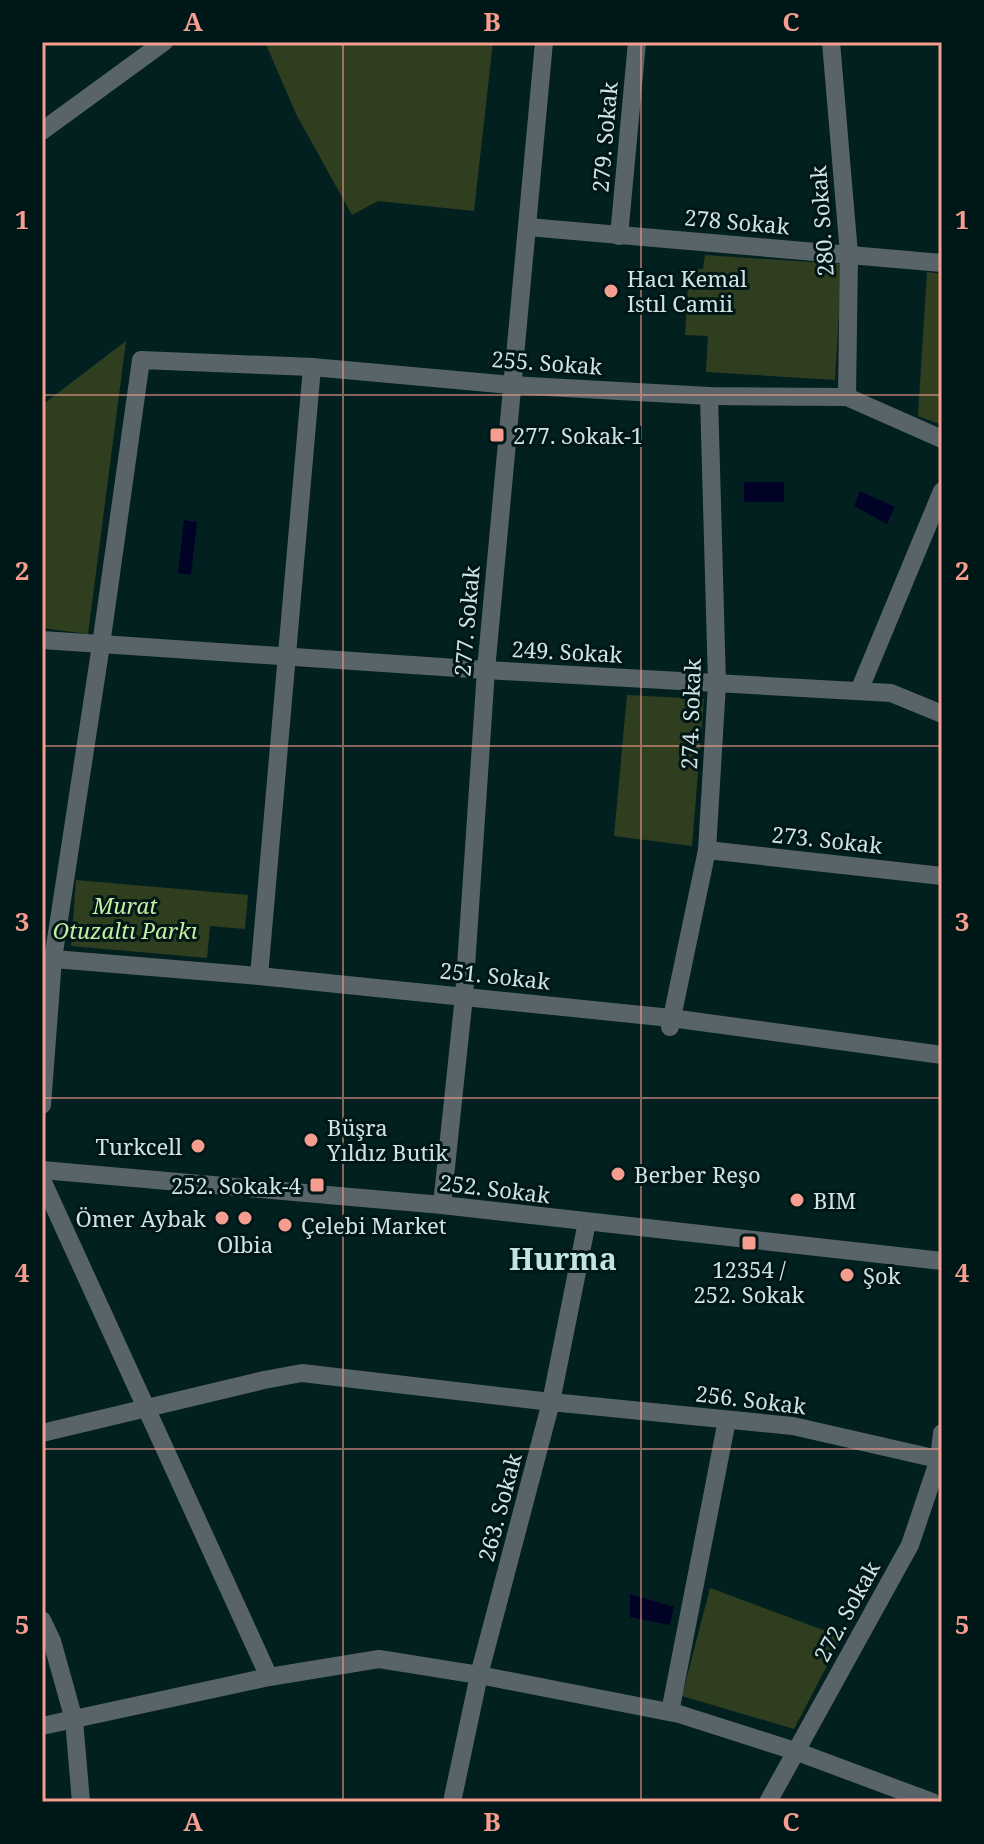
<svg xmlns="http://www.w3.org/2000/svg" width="984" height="1844" viewBox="0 0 984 1844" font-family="'Noto Serif',serif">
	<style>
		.green { fill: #2f3e1f }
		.water { fill: #000325 }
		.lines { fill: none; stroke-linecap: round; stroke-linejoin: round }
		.minor { stroke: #596469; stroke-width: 18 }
		.grid { fill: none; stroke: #f59d8e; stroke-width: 2; stroke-opacity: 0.55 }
		.poi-dot { fill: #f59d8e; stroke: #001717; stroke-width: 3 }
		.labels { text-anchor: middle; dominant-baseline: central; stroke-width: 6; stroke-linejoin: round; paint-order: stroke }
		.street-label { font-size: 22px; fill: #d2e2e2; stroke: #001717 }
		.poi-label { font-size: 22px; fill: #d2e2e2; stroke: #001717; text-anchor: start }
		.park-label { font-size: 22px; font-style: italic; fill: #c8eda2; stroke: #001717 }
		.district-label { font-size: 30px; font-weight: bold; fill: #c3e4e4; stroke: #001717 }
		.neatline { fill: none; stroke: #f59d8e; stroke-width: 3 }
		.grid-label { font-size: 26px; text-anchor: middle; font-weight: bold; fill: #f59d8e }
	</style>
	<rect width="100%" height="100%" fill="#032020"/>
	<!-- green -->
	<g class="green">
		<polygon points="265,42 493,42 474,211 378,201 352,215 296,114"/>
		<polygon points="705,255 842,264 835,380 706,372 708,336 685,335 689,268 703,269"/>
		<polygon points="927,272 942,274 942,425 918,416"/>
		<polygon points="126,341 88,634 42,628 42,405"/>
		<polygon points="627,695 704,699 692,846 614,836"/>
		<polygon points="76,880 248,895 245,929 210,926 207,958 71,946"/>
		<polygon points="710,1588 842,1637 794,1729 682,1696"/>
	</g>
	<!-- water -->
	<g class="water">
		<rect x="744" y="482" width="40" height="20"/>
		<polygon points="860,491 895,507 887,524 854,506"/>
		<polygon points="184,520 197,522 191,575 178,573"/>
		<polygon points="630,1594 674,1607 670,1625 630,1617"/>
	</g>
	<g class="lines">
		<!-- minor -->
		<g class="minor">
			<polyline points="831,42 849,254 847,397"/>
			<polyline points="42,131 164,42"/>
			<polyline points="528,227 942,263"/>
			<polyline points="619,236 637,42"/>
			<polyline points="42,640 486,670 891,693 942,714"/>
			<polyline points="859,691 942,491"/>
			<polyline points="707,850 942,876"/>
			<polyline points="42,958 259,976 671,1018 942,1055"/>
			<polyline points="259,976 312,367"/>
			<polyline points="670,1027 707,850 717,684 709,396"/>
			<polyline points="42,1105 53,959 101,645 141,360 312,367 511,385 709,396 847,397 942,439"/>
			<polyline points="42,1170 442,1205 942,1261"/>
			<polyline points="42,1180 269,1677"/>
			<polyline points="442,1205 464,996 486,670 544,42"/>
			<polyline points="42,1433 264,1380 302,1373 551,1402 793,1426 942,1460"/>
			<polyline points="42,1620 52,1641 74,1720 81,1802"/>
			<polyline points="670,1712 727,1420"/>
			<polyline points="42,1726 269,1677 379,1659 479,1675 679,1714 795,1751 932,1802"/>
			<polyline points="452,1802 479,1675 551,1402 587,1222"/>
			<polyline points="768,1802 910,1545 939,1459 942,1433"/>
		</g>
	</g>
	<!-- grid -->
	<path class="grid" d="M343,42V1802M641,42V1802M42,395H942M42,746H942M42,1098H942M42,1449H942"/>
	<!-- markers -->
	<g class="poi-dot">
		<circle cx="611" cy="291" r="8"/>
		<rect x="489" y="427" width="16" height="16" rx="4"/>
		<circle cx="311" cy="1140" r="8"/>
		<circle cx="198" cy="1146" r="8"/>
		<circle cx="618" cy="1174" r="8"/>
		<rect x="309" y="1177" width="16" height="16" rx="4"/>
		<circle cx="797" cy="1200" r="8"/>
		<circle cx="222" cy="1218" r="8"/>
		<circle cx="245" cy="1218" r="8"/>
		<circle cx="285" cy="1225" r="8"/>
		<rect x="741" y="1235" width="16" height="16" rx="4"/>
		<circle cx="847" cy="1275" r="8"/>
	</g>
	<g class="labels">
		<!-- street labels -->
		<g class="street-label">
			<text transform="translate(604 137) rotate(-85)">279. Sokak</text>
			<text transform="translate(737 221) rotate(5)">278 Sokak</text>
			<text transform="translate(821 221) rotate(-94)">280. Sokak</text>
			<text transform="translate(547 362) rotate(4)">255. Sokak</text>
			<text transform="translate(466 621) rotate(-85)">277. Sokak</text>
			<text transform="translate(567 651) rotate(3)">249. Sokak</text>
			<text transform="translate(690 714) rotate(-88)">274. Sokak</text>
			<text transform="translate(827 839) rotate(6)">273. Sokak</text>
			<text transform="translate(495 975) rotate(6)">251. Sokak</text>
			<text transform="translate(495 1188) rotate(7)">252. Sokak</text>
			<text transform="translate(751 1399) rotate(7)">256. Sokak</text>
			<text transform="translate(499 1507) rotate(-75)">263. Sokak</text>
			<text transform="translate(846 1611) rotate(-61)">272. Sokak</text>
		</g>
		<!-- poi labels -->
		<g class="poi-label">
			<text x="627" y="278">Hacı Kemal<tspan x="627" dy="25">Istıl Camii</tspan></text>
			<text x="513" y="435">277. Sokak-1</text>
			<text x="327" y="1127">Büşra<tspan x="327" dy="25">Yıldız Butik</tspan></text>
			<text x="182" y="1146" text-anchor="end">Turkcell</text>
			<text x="634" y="1174">Berber Reşo</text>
			<text x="301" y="1185" text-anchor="end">252. Sokak-4</text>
			<text x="813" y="1200">BIM</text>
			<text x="206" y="1218" text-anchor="end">Ömer Aybak</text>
			<text x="301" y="1225">Çelebi Market</text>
			<text x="245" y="1244" text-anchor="middle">Olbia</text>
			<text x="749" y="1269" text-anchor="middle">12354 /<tspan x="749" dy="25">252. Sokak</tspan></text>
			<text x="863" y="1275">Şok</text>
		</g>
		<!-- park labels -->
		<g class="park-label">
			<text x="125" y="905">Murat<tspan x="125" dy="25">Otuzaltı Parkı</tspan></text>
		</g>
		<!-- district labels -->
		<g class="district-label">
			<text x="563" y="1258">Hurma</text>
		</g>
	</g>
	<!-- border -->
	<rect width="984" height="1844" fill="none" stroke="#001717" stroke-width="88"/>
	<rect x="44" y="44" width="896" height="1756" class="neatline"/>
	<g class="grid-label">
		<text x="193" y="31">A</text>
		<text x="492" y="31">B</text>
		<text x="791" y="31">C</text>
		<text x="22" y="229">1</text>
		<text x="962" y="229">1</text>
		<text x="22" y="580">2</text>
		<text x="962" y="580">2</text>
		<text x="22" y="931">3</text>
		<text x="962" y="931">3</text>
		<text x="22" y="1282">4</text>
		<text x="962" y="1282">4</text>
		<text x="22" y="1634">5</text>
		<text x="962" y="1634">5</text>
		<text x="193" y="1831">A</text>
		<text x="492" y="1831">B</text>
		<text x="791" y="1831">C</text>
	</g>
</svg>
